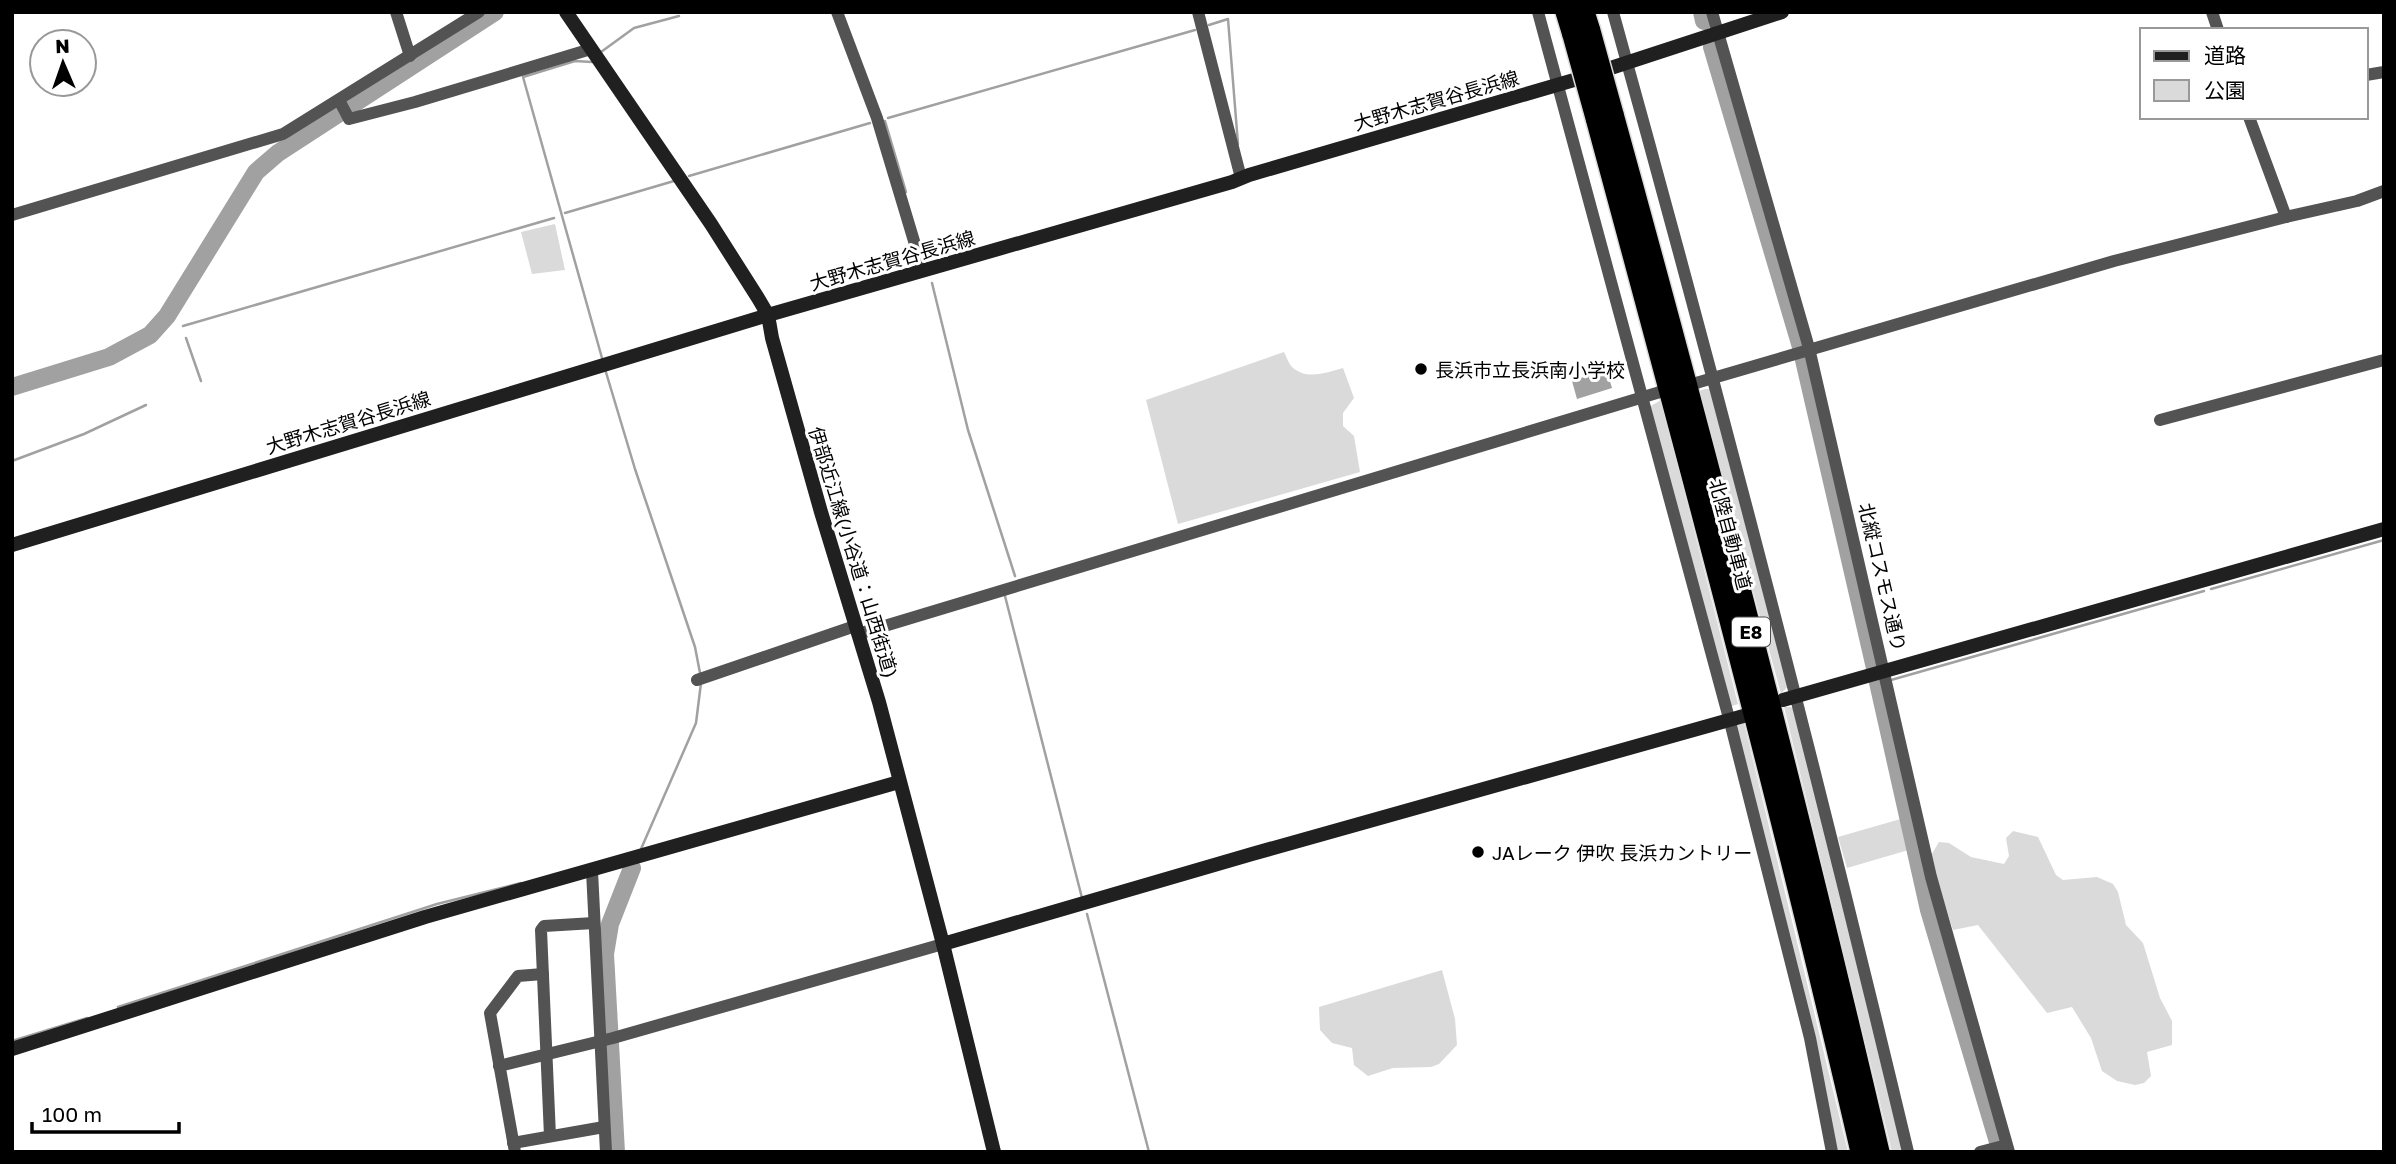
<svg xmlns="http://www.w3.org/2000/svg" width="2396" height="1164" viewBox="0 0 2396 1164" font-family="'Golos Text','Noto Sans JP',sans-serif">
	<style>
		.green { fill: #dadada }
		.water { fill: #a1a1a1 }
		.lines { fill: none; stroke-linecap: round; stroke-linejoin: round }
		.stream { stroke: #a1a1a1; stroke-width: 2.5 }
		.river { stroke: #a1a1a1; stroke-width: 18 }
		.highway-casing { stroke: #dbdbdb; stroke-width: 24 }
		.street { stroke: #535353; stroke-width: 12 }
		.secondary { stroke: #202020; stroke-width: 14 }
		.highway { stroke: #000; stroke-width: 21 }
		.highway-bridge-casing { stroke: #dbdbdb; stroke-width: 24; stroke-linecap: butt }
		.highway-bridge { stroke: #000; stroke-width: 21 }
		.poi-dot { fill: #000; stroke: #fff; stroke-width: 2.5 }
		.labels { text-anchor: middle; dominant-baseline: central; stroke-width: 6; stroke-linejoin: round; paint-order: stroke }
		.shield { fill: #fff; stroke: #4c4c4c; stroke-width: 2 }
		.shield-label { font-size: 18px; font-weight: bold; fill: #000 }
		.street-label { font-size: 19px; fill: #000; stroke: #fff }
		.poi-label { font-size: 19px; fill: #000; stroke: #fff; text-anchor: start }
	</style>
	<rect width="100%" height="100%" fill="#fff"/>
	<!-- green -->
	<g class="green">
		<polygon points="555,224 565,270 532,274 521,232"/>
		<path d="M1284,352C1286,356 1289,364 1292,367C1307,381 1328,372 1343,368L1354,398L1343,413V426L1354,436L1360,472L1178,524L1146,400Z"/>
		<polygon points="1705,389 1713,389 1790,684 1781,694 1699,391"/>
		<polygon points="1661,400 1738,704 1729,707 1649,407"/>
		<polygon points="1784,707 1791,707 1796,711 1905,1152 1892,1152"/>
		<polygon points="1743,719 1848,1152 1834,1152 1735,725"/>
		<polygon points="1904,818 1912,849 1847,868 1838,837"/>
		<polygon points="2013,831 2038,837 2056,875 2063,880 2097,877 2113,884 2118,892 2126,925 2143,943 2160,998 2172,1021 2172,1045 2147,1052 2151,1076 2144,1083 2135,1085 2117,1081 2102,1071 2091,1038 2072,1007 2047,1013 1978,925 1953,930 1930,857 1939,842 1949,843 1971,857 2004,864 2009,856 2006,838"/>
		<polygon points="1442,970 1455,1019 1457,1045 1439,1064 1431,1067 1393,1068 1368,1076 1354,1065 1352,1048 1332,1043 1320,1030 1319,1007"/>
	</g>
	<!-- water -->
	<polygon class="water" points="1604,362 1612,388 1577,399 1572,381 1592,374 1590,366"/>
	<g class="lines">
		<!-- stream -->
		<g class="stream">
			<polyline points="1209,25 1228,19 1238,144"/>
			<polyline points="601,52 634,28 679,16"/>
			<polyline points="594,60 592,62 575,61 523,77 602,358"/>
			<polyline points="888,118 1195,30"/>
			<polyline points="885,121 906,192"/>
			<polyline points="689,176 870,123"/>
			<polyline points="565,213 674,181"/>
			<polyline points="932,283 968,430 1015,576"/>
			<polyline points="183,326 554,218"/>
			<polyline points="186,338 201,381"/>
			<polyline points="605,369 635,469 695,647 700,673"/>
			<polyline points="12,461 84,434 146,405"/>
			<polyline points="2211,589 2384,540"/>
			<polyline points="1005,596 1082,898"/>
			<polyline points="1891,680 2204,591"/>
			<polyline points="641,849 696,723 701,683"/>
			<polyline points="1087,914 1149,1152"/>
			<polyline points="118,1007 437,904 521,883"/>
			<polyline points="12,1041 87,1018"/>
		</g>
		<!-- river -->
		<g class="river">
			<polyline points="1702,12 1704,21"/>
			<polyline points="1712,47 1801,347 1875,668"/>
			<polyline points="12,387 109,357 150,335 167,316 256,172 278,153 495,12"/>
			<polyline points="1877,678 1929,910 2001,1152"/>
			<polyline points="616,1152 605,954 610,924 632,868"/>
		</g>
		<defs>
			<g id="highway">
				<polyline points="1566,12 1573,35"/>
				<polyline points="1584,12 1590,31"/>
				<path d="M1613,114C1708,458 1798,804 1879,1152"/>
				<path d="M1596,118C1689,461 1781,805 1861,1152"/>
			</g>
		</defs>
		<!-- highway casing -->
		<use href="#highway" class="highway-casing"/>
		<!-- street -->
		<g class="street">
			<polyline points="396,12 410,56"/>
			<polyline points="837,12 877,118 923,271"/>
			<polyline points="1198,12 1241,178"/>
			<polyline points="1538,12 1730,722 1810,1038 1832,1152"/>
			<path d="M1613,12C1718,390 1817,770 1908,1152"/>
			<polyline points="1712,12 1809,348 1931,877 2009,1152"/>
			<polyline points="2212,12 2218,30"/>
			<polyline points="2366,75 2384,72"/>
			<polyline points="339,100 349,119 415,102 591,49"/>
			<polyline points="2249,117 2286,217"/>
			<polyline points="12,215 283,134 479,12"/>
			<polyline points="1696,383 2114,261 2286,217 2357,201 2384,191"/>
			<polyline points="2160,420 2384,360"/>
			<polyline points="858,634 1660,392"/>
			<polyline points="697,680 855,626"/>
			<polyline points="592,871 606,1152"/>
			<polyline points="499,1066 613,1038 943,944"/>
			<polyline points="550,1136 541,930 544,926 594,923"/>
			<polyline points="513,1143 604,1127"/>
			<polyline points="515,1152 490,1013 518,976 543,974"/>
			<polyline points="1980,1152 2003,1146"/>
		</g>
		<!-- secondary -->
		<g class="secondary">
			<polyline points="566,12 711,224 758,298 768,315 772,338 821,512 879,702 943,944 994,1152"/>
			<polyline points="12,545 768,315 1232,182 1249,175 1574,80 1782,12"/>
			<polyline points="1783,700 2384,529"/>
			<polyline points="943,944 1252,854 1747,715"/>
			<polyline points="12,1049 425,917 899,782"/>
		</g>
		<!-- highway -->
		<use href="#highway" class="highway"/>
		<defs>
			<g id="highway-bridge">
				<polyline points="1590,31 1613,114"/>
				<polyline points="1573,35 1596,118"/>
			</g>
		</defs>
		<!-- highway-bridge casing -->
		<use href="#highway-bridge" class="highway-bridge-casing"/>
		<!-- highway-bridge -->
		<use href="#highway-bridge" class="highway-bridge"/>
	</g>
	<!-- markers -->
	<g class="poi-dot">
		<circle cx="1421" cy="369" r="7"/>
		<circle cx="1478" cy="852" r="7"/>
	</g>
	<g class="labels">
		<!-- shield labels -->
		<rect class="shield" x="1732" y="617.5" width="38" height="29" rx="5"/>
		<g class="shield-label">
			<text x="1751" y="632">E8</text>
		</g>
		<!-- street labels -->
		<g class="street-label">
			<text transform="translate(1436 100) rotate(-16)">大野木志賀谷長浜線</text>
			<text transform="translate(892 260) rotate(-16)">大野木志賀谷長浜線</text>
			<text transform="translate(348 422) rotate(-17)">大野木志賀谷長浜線</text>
			<text transform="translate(1731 534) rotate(75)">北陸自動車道</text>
			<text transform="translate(854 552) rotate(73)">伊部近江線(小谷道：山西街道)</text>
			<text transform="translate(1883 577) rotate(77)">北縦コスモス通り</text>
		</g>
		<!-- poi labels -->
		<g class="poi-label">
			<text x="1435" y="369">長浜市立長浜南小学校</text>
			<text x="1492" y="852">JAレーク 伊吹 長浜カントリー</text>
		</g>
	</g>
	<!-- border -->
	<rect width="2396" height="1164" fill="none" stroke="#000000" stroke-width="28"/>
	<!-- legend -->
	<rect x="2140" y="28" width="228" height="91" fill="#ffffff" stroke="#999999" stroke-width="2"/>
	<rect x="2154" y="51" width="35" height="10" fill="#202020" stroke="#999999" stroke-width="2"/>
	<text x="2204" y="63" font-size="21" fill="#000000">道路</text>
	<rect x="2154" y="80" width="35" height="21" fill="#dadada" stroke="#999999" stroke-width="2"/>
	<text x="2204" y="98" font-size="21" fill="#000000">公園</text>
	<!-- north arrow -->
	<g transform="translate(63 63) rotate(358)"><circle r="33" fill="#ffffff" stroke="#999999" stroke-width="2"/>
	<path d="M0-5L12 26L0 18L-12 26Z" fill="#000000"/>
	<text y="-10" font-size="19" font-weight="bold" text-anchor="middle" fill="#000000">N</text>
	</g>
	<!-- scale -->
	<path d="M32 1122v10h147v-10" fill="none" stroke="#000000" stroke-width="3.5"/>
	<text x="42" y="1122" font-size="21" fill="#000000" stroke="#ffffff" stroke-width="5" paint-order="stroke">100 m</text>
</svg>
